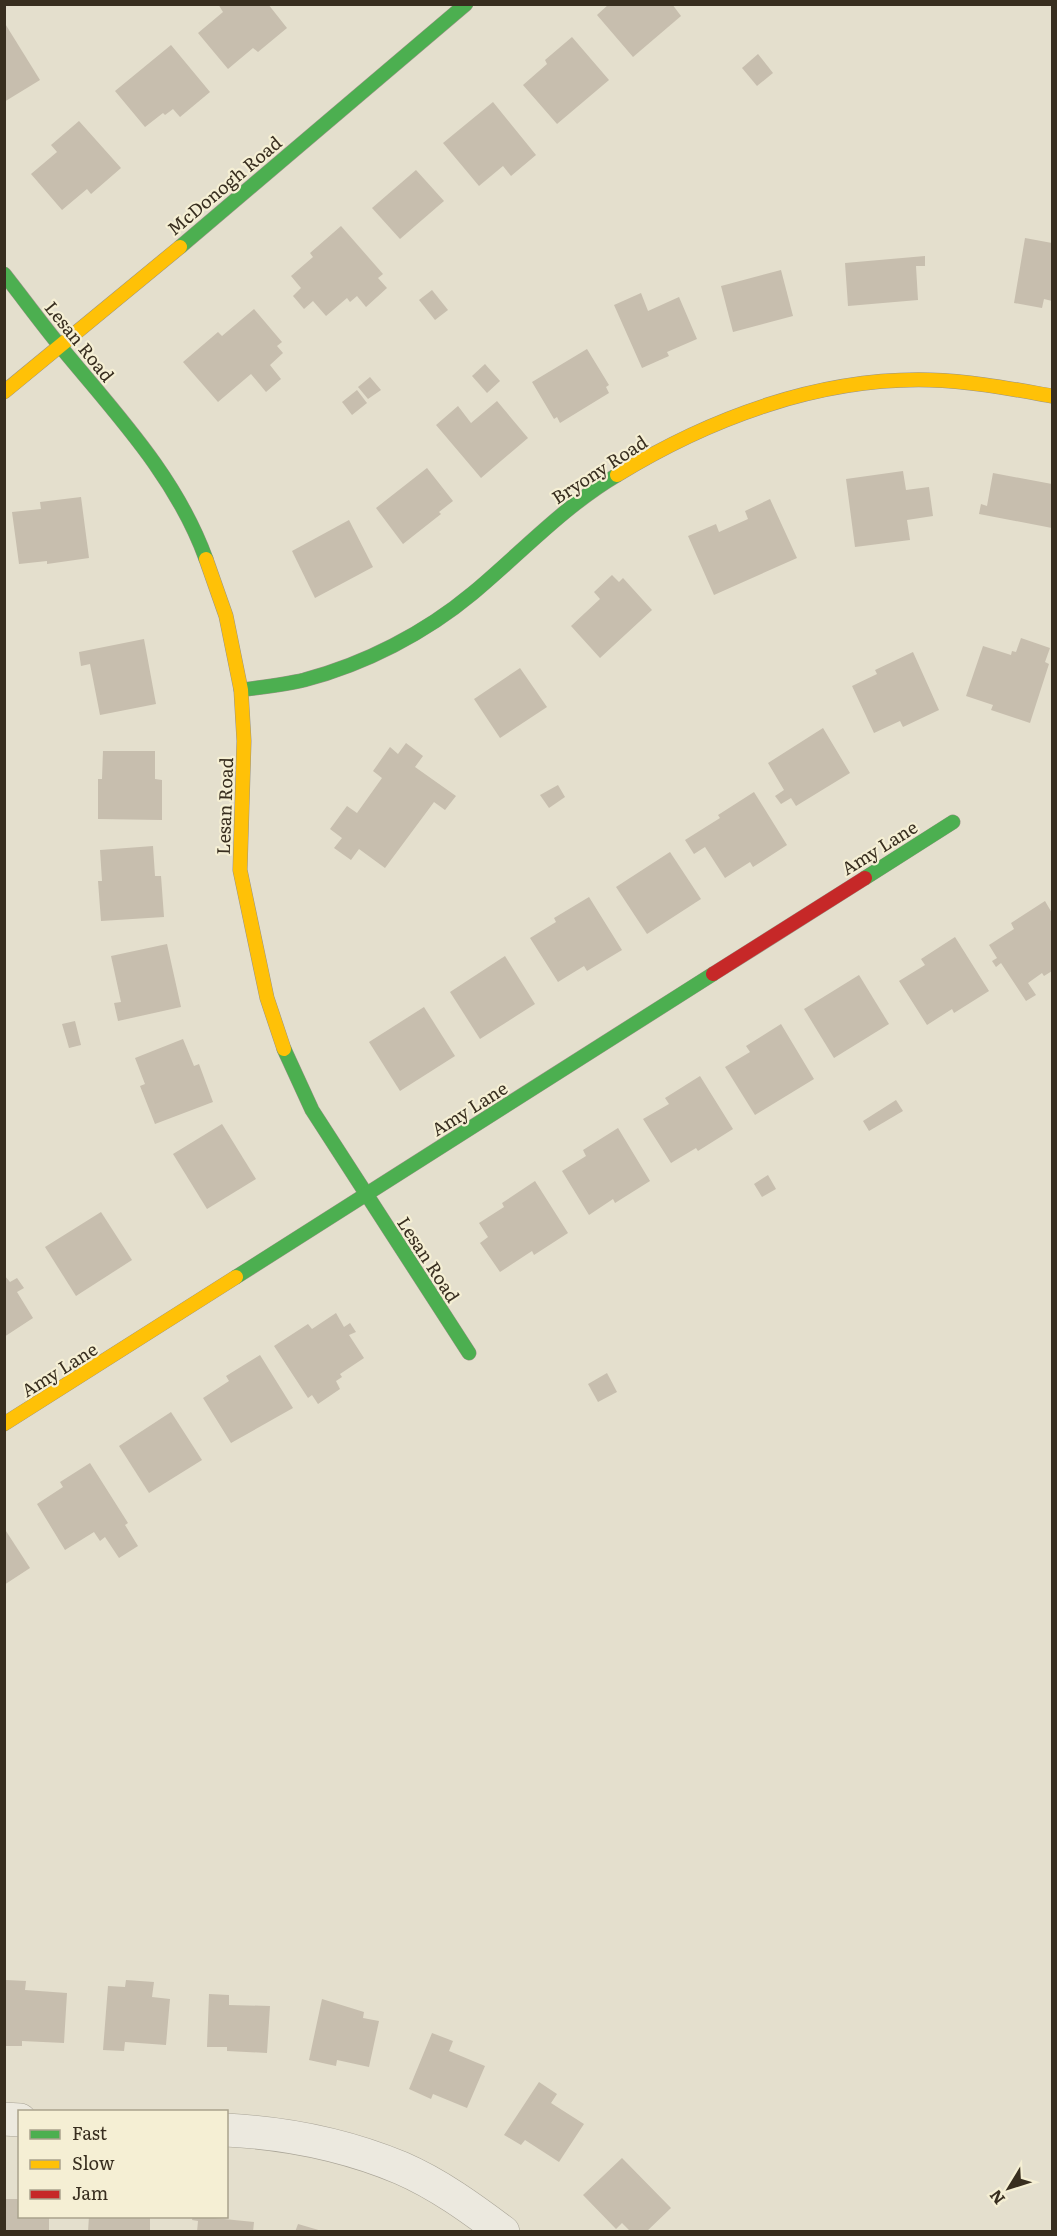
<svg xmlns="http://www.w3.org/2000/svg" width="1057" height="2236" viewBox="0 0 1057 2236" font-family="Literata,serif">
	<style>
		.building { fill: #c7beae }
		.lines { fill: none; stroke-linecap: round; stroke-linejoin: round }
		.street-casing { stroke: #a9a497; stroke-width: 34 }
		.fast-casing { stroke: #999386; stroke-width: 15 }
		.slow-casing { stroke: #999386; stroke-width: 15 }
		.jam-casing { stroke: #999386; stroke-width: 15 }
		.street { stroke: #ece9df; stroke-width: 33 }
		.fast { stroke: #4caf50; stroke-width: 14 }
		.slow { stroke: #ffc107; stroke-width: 14 }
		.jam { stroke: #c62828; stroke-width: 14 }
		.labels { text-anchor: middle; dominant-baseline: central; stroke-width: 4.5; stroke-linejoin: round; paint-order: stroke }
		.street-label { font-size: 18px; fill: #382e1f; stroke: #f5efd4 }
	</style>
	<rect width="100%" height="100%" fill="#e4dfcd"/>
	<!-- building -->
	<g class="building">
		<polygon points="218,4 268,4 287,28 258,52 253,48 228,69 198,33 223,12"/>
		<polygon points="609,4 672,4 681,16 633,57 597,15"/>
		<polygon points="4,22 40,80 4,102"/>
		<polygon points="572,37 609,80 557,124 523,85 547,64 545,60"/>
		<polygon points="171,45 210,92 180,117 173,109 165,115 163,113 145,127 115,91"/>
		<polygon points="758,54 773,73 757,86 742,68"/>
		<polygon points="493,102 536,155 511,176 503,166 479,186 443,143"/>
		<polygon points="79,121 121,168 91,194 87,189 62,210 31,174 57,152 51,145"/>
		<polygon points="416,170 444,201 400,239 372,208"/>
		<polygon points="341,226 383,274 378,278 387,288 366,307 357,296 350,302 347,298 326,316 313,301 304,309 293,296 301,288 291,276 313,257 310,253"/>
		<polygon points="1025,238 1052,243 1052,301 1044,299 1042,308 1014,303"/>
		<polygon points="925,256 925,266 916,266 918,300 848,306 845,263"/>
		<polygon points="781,270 793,316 733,332 721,286"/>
		<polygon points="432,290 448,310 435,320 419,300"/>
		<polygon points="641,293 648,311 679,297 697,339 667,352 669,356 642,368 614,305"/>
		<polygon points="254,309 282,342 277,346 283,353 270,365 281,379 266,392 251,374 218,402 183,362 218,332 222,336"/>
		<polygon points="587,349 609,385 606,387 609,393 560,423 557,417 554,419 532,382"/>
		<polygon points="485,364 500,381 487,393 472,376"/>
		<polygon points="370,377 381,390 368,399 358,387"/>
		<polygon points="357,390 367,403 352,415 342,402"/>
		<polygon points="497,401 528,438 481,478 436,425 458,406 471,423"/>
		<polygon points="427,468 453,501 439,512 441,514 403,544 376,508"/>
		<polygon points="903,471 906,490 929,487 933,516 907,520 910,540 855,547 846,479"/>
		<polygon points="993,473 1052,484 1052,528 979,514 981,504 987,506"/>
		<polygon points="81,497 89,558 47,564 47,561 19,564 12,512 41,509 40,502"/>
		<polygon points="770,499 797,558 714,595 688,536 716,524 719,532 748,519 745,511"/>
		<polygon points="349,520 373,567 315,598 292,551"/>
		<polygon points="612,575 619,582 623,578 652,610 600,658 571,626 600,599 594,592"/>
		<polygon points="1021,638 1050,648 1045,662 1049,664 1030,723 991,710 993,705 966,696 983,646 1011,655 1012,651 1016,652"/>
		<polygon points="144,639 156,704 100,715 90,664 81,666 79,652"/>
		<polygon points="913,652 939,710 903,727 900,721 874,733 852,686 877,674 875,670"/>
		<polygon points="520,668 547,707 500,738 474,699"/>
		<polygon points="823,728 850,773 796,806 791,798 781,804 775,796 784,790 768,763"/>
		<polygon points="406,743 423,756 415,767 456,796 445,810 434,802 385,868 359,849 351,860 334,848 342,838 330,829 347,806 357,813 382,778 373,771 390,747 398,754"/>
		<polygon points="103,751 155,751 155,779 162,780 162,820 98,819 98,779 102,779"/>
		<polygon points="558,785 565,797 549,808 540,795"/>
		<polygon points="754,792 787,845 753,867 750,862 725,878 705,847 694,854 685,840 720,818 718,815"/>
		<polygon points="153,846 155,876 161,876 164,917 101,921 98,881 102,881 100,850"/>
		<polygon points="670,852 701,899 647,934 616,887"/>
		<polygon points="589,897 622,950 587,971 584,966 558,982 530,938 556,922 554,918"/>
		<polygon points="1045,901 1052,913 1052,971 1044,976 1042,973 1028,983 1036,995 1026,1001 1001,963 996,967 992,961 997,958 989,945 1014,929 1011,923"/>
		<polygon points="955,937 989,991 954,1013 952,1009 927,1025 899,981 925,965 921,959"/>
		<polygon points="167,944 181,1007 118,1021 114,1003 121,1002 111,956"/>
		<polygon points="505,956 535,1004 480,1039 450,992"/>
		<polygon points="859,975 889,1024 834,1058 804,1009"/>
		<polygon points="424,1007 455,1056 400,1091 369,1042"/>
		<polygon points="75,1021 81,1045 69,1048 62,1024"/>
		<polygon points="781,1024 814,1079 755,1115 725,1067 750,1052 746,1046"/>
		<polygon points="183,1039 194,1066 199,1064 213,1102 155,1124 140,1086 145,1084 135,1058"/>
		<polygon points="700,1076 733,1129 698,1151 696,1148 671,1163 643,1119 669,1104 665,1098"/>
		<polygon points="896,1100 903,1111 869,1131 863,1121"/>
		<polygon points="222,1124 256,1179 207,1209 173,1154"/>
		<polygon points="618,1128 650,1181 615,1203 613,1199 589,1215 562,1171 586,1156 583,1150"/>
		<polygon points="768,1175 776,1189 762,1197 754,1184"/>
		<polygon points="535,1181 568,1233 534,1255 532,1251 500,1272 480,1243 488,1237 479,1223 504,1207 502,1203"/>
		<polygon points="101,1212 132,1260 76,1296 45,1247"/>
		<polygon points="4,1275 10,1282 17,1278 24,1288 17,1292 33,1318 4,1337"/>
		<polygon points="336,1313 344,1327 350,1323 356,1332 349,1335 364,1358 340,1374 342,1377 336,1381 340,1389 318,1404 312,1395 308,1398 274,1346 308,1324 312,1329"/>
		<polygon points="260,1355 293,1408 231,1443 203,1398 229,1381 226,1376"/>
		<polygon points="607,1373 617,1392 598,1402 588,1384"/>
		<polygon points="171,1412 202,1460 149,1493 119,1446"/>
		<polygon points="90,1463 128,1523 125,1525 138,1546 119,1558 105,1537 100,1541 94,1532 65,1550 37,1504 63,1487 60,1482"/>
		<polygon points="4,1528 30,1568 4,1585"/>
		<polygon points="6,1980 26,1981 25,1990 67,1993 64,2043 22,2041 22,2046 4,2046"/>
		<polygon points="126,1980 154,1982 152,1997 170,1999 166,2045 125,2042 124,2051 103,2050 108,1986 125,1987"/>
		<polygon points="209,1994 229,1995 229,2005 270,2006 267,2053 227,2051 227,2047 207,2047"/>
		<polygon points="322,1999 364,2012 363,2018 379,2021 369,2067 337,2060 336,2066 309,2060"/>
		<polygon points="432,2033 453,2041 449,2051 485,2066 467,2108 433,2094 431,2099 409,2089"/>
		<polygon points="539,2082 557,2094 551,2103 584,2124 559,2162 525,2140 521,2145 504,2135"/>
		<polygon points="622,2158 671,2208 646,2232 631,2232 622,2223 616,2229 583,2195"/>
		<polygon points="4,2199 20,2199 20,2216 49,2216 49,2232 4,2232"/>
		<polygon points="89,2216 150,2216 150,2232 88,2232"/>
		<polygon points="193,2216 214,2216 214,2218 254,2222 253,2232 197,2232 198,2221 192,2220"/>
		<polygon points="298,2224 322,2231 322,2232 295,2232"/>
	</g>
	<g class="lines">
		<defs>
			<g id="street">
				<polyline points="4,2119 20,2120"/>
				<path d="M226,2130C286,2133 346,2145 401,2168C438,2184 471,2208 503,2232"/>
			</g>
			<g id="fast">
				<polyline points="180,247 466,4"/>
				<path d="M4,274C23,298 41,323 60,346C115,413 176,476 206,559"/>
				<path d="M241,690C262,687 283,685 304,680C365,664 425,633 473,593C521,553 563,507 617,475"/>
				<polyline points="865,878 953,822"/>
				<polyline points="284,1049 312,1110 469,1353"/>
				<polyline points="236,1277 713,974"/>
			</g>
			<g id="slow">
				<polyline points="4,392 180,247"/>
				<path d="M617,475C710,418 820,377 930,380C971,381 1012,389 1052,396"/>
				<polyline points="206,559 226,616 241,690 244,741 240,870 267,998 284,1049"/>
				<polyline points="4,1424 236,1277"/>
			</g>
			<polyline id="jam" points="713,974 865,878"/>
		</defs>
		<!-- street casing -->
		<use href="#street" class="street-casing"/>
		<!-- fast casing -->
		<use href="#fast" class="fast-casing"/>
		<!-- slow casing -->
		<use href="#slow" class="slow-casing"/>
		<!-- jam casing -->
		<use href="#jam" class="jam-casing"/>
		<!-- street -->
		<use href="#street" class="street"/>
		<!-- fast -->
		<use href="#fast" class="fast"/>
		<!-- slow -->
		<use href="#slow" class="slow"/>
		<!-- jam -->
		<use href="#jam" class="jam"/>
	</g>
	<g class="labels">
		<!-- street labels -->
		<g class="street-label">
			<text transform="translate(224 185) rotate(-40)">McDonogh Road</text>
			<text transform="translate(80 341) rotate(51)">Lesan Road</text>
			<text transform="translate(599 469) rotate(-33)">Bryony Road</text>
			<text transform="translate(224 806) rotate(-88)">Lesan Road</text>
			<text transform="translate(879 847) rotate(-32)">Amy Lane</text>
			<text transform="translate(469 1108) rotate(-32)">Amy Lane</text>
			<text transform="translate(429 1259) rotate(57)">Lesan Road</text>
			<text transform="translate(59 1369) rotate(-32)">Amy Lane</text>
		</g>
	</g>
	<!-- border -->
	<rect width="1057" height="2236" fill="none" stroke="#382e1f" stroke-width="12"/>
	<!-- legend -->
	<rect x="18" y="2110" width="210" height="108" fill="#f5efd4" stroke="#a9a28c" stroke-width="1.5"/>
	<rect x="30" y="2130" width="30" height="9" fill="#4caf50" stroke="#a9a28c" stroke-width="1.5"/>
	<text x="72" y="2140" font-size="18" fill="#382e1f">Fast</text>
	<rect x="30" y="2160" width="30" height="9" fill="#ffc107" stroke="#a9a28c" stroke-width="1.5"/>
	<text x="72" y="2170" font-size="18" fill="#382e1f">Slow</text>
	<rect x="30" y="2190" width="30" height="9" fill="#c62828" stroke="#a9a28c" stroke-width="1.5"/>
	<text x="72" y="2200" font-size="18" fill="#382e1f">Jam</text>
	<!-- north arrow -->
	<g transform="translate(1009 2188) rotate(232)" stroke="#f5efd4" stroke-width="4.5" paint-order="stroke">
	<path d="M0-4.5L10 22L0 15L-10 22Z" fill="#382e1f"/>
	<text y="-9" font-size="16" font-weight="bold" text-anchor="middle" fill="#382e1f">N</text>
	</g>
</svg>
